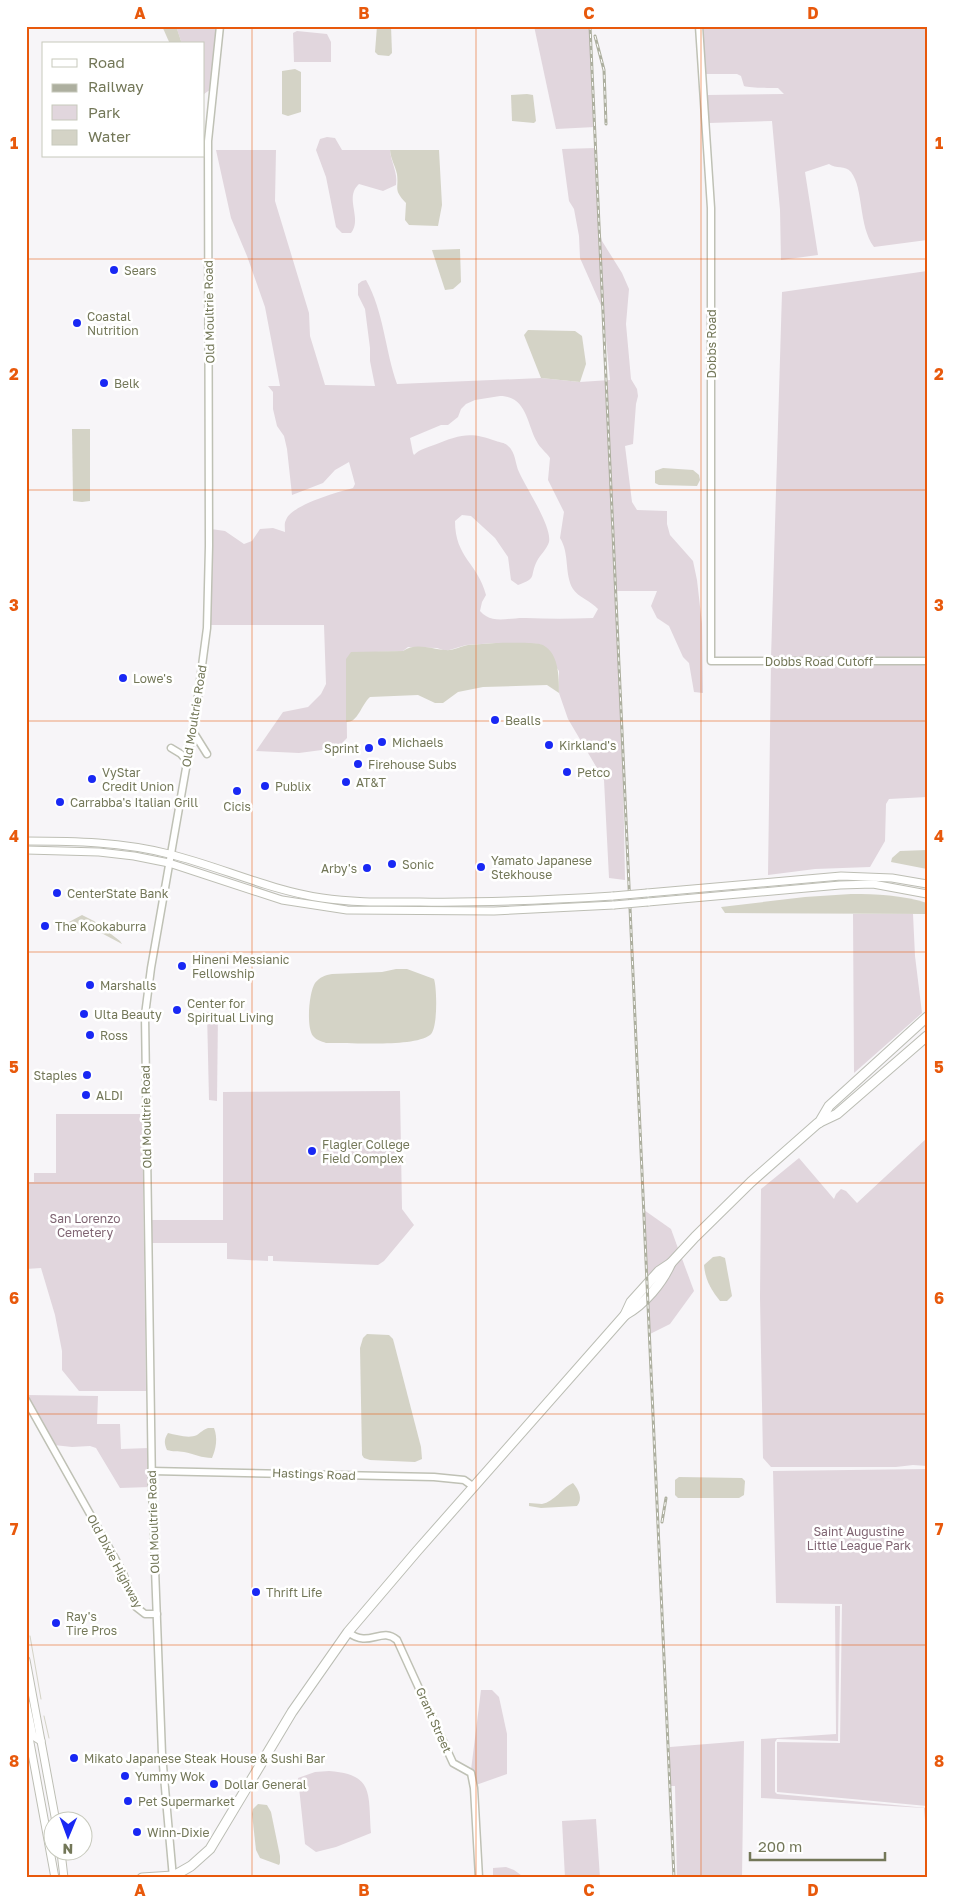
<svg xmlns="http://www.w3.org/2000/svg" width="953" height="1904" viewBox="0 0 953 1904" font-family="'Golos Text',sans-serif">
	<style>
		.green { fill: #e1d6dd; fill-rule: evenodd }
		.water { fill: #d4d3c6 }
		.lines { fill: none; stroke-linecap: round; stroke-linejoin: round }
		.stream { stroke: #d4d3c6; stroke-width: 1 }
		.secondary-casing { stroke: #bfc1b5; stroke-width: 9 }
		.primary-casing { stroke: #bdbeb4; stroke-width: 9 }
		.highway-casing { stroke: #bbbdb4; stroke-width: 11 }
		.secondary { stroke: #fff; stroke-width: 6 }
		.primary { stroke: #fff; stroke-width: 7 }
		.highway { stroke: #fff; stroke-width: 9 }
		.rail-casing { stroke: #adaf9f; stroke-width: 3 }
		.rail { stroke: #fff; stroke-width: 1; stroke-dasharray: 4; stroke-linecap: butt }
		.primary-bridge-casing { stroke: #bdbeb4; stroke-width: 9; stroke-linecap: butt }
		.primary-bridge { stroke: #fff; stroke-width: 7 }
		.grid { fill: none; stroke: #e8590c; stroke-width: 1; stroke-opacity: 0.55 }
		.poi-dot { fill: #1928f4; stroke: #fff; stroke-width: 2 }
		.labels { text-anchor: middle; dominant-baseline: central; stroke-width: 5; stroke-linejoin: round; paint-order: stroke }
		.poi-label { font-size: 12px; fill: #737758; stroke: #fff; text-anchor: start }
		.street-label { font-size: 12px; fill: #737758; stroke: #fff }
		.park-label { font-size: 12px; fill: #7f6472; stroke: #fff }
		.neatline { fill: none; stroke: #e8590c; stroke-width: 2 }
		.grid-label { font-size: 16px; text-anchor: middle; font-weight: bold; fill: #e8590c }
	</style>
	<rect width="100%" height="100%" fill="#f7f5f8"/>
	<!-- green -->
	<g class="green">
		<polygon points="176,26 218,26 211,89 204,94 204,44 182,44"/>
		<polygon points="534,26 590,26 595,127 556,129"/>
		<path d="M702,26H927V240L874,247C858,225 864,189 851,172C845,165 836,169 829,164L805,172L818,255L781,260L780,210L772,121L709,123L707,95L784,94L778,88C772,88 750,88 744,86L741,76L737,74H705Z"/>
		<polygon points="297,31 327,34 331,42 331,62 294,62 293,33"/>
		<path d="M327,137L335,138L342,150H390C391,163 398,172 396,185L383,191L359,184C357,186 355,188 354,191C349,204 361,221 351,233H342L336,227L326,177L316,150L320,139Z"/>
		<path d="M596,148L599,229L602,241L622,273L629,289L626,324L631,379L637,389L638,396L636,404L633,444L625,446L632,502L637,510L667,511V524L670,535L693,561L697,580L702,624L703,693L694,692L689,663L683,657L669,626L657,618L651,606L657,591H615L623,773L625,880L609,878L604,780L568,719L559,693V671L540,644L496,643L466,645L446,651L437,648L408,647L403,651L375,652L346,659L347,738L337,748L299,753L256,751L283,712L308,707L321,694L326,684L324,625H209L211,529L225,531L244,544L252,541L260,529L273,528L285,532C285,528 284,523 286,520C291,505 338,492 353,488L355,484L349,462L335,470L323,483L292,495L287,449L284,436L277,426L273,409V392L268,386H280L265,307L247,256L231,218L216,150H276L275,201L309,313L310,336L325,385L375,386L370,361V348L365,309L358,295V284L362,281L366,280C384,312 385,350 397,384L541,378L580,382L610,380L603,310L580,258L579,236L574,209L569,201L562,149ZM500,396C527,396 527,425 537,442C540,448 546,452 550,458L548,480L564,512L560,538C570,554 564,574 573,589C578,597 591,601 598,609L593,618C570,619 548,619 526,618C513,617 497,623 486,616C484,615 482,613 480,611L482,602L486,595C478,563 455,558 455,521L462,515L471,516L495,538L508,557L511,580L518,585C538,578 529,577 537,561C540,555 547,549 549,542C552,526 526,488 519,472C515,464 516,452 507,445C505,443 499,442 496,441C470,431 459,435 434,445C426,448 420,449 414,455L413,453L410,438L441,425H448L458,417L461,409L466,404L475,400Z"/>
		<polygon points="927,271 927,658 771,658 782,292"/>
		<polygon points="771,663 927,664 927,797 889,799 886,804 885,841 870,867 815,869 768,875"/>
		<polygon points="853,914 913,914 915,956 922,1013 854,1073"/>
		<polygon points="207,1012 218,1012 217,1101 209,1100"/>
		<polygon points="400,1091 402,1209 414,1225 384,1261 378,1265 273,1261 273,1256 268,1256 268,1261 227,1259 227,1243 148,1243 147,1220 223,1220 223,1092"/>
		<polygon points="56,1114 142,1114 146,1391 79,1391 62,1370 62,1351 55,1315 41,1268 26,1269 26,1182 34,1182 34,1173 56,1173"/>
		<polygon points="927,1138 927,1466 913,1465 896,1467 771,1467 763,1458 760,1298 761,1189 799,1158 834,1199 836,1194 841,1189 846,1191 857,1203"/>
		<polygon points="644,1210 671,1229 679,1251 647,1281"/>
		<polygon points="681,1256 694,1291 670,1324 650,1334 648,1299"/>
		<polygon points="26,1395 98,1396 97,1424 120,1424 121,1449 149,1448 150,1487 120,1488 96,1448 90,1446 72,1447 54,1445"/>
		<polygon points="927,1469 927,1806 777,1792 777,1742 840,1743 842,1604 776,1603 773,1471"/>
		<polygon points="835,1606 840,1606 838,1741 777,1739 775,1742 775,1792 777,1794 927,1808 927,1843 924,1808 761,1798 761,1739 836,1734"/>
		<polygon points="481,1690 492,1690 499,1697 507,1734 507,1774 476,1785 471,1770"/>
		<polygon points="744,1741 742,1878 677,1878 675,1786 669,1786 670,1747"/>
		<path d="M329,1771C375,1774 368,1795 371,1833L336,1847L316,1852L305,1844L298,1778L315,1772Z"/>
		<polygon points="596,1819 600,1878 565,1878 562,1821"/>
		<polygon points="506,1867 514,1870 525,1878 493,1878 493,1868"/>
	</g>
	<!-- water -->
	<g class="water">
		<polygon points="162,26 176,26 182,44 170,44"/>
		<polygon points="377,26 391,26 392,53 389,56 378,55 375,52"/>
		<polygon points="295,69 301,72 301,112 288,116 282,114 282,71"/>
		<polygon points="527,94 533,95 536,121 534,123 512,121 511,95"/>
		<path d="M390,150H439L442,205L438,226L409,225L405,220L406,203C393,189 399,190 397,174C395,165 391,160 390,150Z"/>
		<polygon points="460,249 461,282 453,289 445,290 432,250"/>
		<polygon points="528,330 575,331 582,336 586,364 580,382 541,378 524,335"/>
		<polygon points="72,429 90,429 90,501 82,502 73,501"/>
		<polygon points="663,468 693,470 699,475 700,480 697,486 659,485 655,483 655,471"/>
		<path d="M496,643C507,643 531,642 540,644C559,650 559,677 559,693L547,685L483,687L458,692L443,703H435L418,695L370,697C361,705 358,723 346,722V659L351,652L403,651C415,642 432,649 445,650C453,651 461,646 468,645C477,644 487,644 496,643Z"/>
		<polygon points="927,850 927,869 891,862 892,858 900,851"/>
		<path d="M851,894C877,894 902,895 927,903V914L725,913L721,907L805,897Z"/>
		<polygon points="82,915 94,921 120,941 122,944 90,927 69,924 69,922"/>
		<path d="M396,969H407L434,979C437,988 438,1030 430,1035C412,1048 350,1042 326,1043C321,1041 316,1040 313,1036C306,1027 309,992 315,983C320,977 325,975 332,974L382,972Z"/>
		<path d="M720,1256L725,1258L732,1296L727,1301H720C711,1290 705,1279 704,1265L713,1257Z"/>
		<polygon points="367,1334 389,1335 393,1339 421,1447 422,1459 415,1462 370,1460 364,1458 362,1455 360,1348 363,1338"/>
		<path d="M208,1428H214C218,1438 216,1449 212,1458C202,1458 194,1454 184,1452C178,1451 173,1452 167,1450C164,1443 164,1439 168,1433C177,1435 189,1439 197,1435C201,1432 203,1430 208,1428Z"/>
		<polygon points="679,1477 742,1478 745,1481 744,1495 739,1498 678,1498 675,1495 675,1480"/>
		<path d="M573,1483C579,1490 583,1499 577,1506L541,1508L529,1506V1503C533,1503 538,1504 542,1504C554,1502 562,1488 573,1483Z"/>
		<polygon points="258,1804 267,1805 271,1812 280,1856 280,1863 279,1865 260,1858 256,1850 252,1814 253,1809"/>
	</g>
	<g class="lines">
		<!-- stream -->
		<g class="stream">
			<polyline points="26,1618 27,1622"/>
			<polyline points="30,1636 41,1699"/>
			<polyline points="44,1716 49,1738"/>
		</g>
		<defs>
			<g id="secondary">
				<polyline points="699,26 711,208 711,661 927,661"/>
				<polyline points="192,730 207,754"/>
				<polyline points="171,748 181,754 187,761"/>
				<polyline points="26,1400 122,1571 136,1607 145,1614 157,1614"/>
				<polyline points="151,1471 434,1477 464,1480 474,1487"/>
				<path d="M348,1632C369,1649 381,1626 397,1640L453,1763L471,1773L474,1788L479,1878"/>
				<polyline points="173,1878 162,1754 152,1489 145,1015 151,968 196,711 207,628 209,546 208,141 220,26"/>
			</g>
			<g id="primary">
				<path d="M26,841C75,841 122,842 169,854C221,867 269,890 322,898C354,903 387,902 420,902C485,903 549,900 613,896"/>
				<polyline points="26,850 99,852 134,856 169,863 282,900 347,910 494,911 614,905"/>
				<polyline points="647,893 841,876 892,878 927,884"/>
				<polyline points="648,902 840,885 873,884 927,894"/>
				<polyline points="26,1660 56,1822"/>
				<polyline points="26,1703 33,1736 41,1741"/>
				<polyline points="26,1721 55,1878"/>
				<polyline points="61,1852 64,1878"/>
			</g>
			<g id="highway">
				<polyline points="819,1123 829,1106 927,1017"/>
				<path d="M625,1315C645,1304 662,1283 671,1263"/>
				<polyline points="142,1878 173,1876"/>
				<polyline points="170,1878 191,1866 210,1849 292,1712 348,1632 417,1551 625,1315 631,1302 659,1271 671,1263 695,1237 751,1182 818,1123 837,1114 927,1036"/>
			</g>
		</defs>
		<!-- secondary casing -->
		<use href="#secondary" class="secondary-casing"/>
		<!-- primary casing -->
		<use href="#primary" class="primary-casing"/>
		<!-- highway casing -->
		<use href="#highway" class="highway-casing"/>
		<!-- secondary -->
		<use href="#secondary" class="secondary"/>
		<!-- primary -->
		<use href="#primary" class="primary"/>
		<!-- highway -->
		<use href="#highway" class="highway"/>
		<defs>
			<g id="rail">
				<polyline points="590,26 674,1878"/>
				<polyline points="595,36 604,70 606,124"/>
				<polyline points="662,1522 666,1498"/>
			</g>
		</defs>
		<!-- rail casing -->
		<use href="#rail" class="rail-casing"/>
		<!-- rail -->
		<use href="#rail" class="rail"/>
		<defs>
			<g id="primary-bridge">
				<polyline points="613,896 647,893"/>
				<polyline points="614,905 648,902"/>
			</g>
		</defs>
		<!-- primary-bridge casing -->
		<use href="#primary-bridge" class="primary-bridge-casing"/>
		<!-- primary-bridge -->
		<use href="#primary-bridge" class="primary-bridge"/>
	</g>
	<!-- grid -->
	<path class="grid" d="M252,26V1878M476,26V1878M701,26V1878M26,259H927M26,490H927M26,721H927M26,952H927M26,1183H927M26,1414H927M26,1645H927"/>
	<!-- markers -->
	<g class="poi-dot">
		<circle cx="114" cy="270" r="5"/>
		<circle cx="77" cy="323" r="5"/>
		<circle cx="104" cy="383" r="5"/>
		<circle cx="123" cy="678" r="5"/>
		<circle cx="495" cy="720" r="5"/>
		<circle cx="382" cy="742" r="5"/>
		<circle cx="549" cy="745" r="5"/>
		<circle cx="369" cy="748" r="5"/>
		<circle cx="358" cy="764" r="5"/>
		<circle cx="567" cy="772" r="5"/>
		<circle cx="92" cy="779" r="5"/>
		<circle cx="346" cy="782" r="5"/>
		<circle cx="265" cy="786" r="5"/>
		<circle cx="237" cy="791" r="5"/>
		<circle cx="60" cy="802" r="5"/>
		<circle cx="392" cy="864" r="5"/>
		<circle cx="481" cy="867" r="5"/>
		<circle cx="367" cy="868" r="5"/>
		<circle cx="57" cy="893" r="5"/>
		<circle cx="45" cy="926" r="5"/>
		<circle cx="182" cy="966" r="5"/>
		<circle cx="90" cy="985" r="5"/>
		<circle cx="177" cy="1010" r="5"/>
		<circle cx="84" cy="1014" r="5"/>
		<circle cx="90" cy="1035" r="5"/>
		<circle cx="87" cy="1075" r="5"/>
		<circle cx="86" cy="1095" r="5"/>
		<circle cx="312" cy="1151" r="5"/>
		<circle cx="256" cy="1592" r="5"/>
		<circle cx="56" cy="1623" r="5"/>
		<circle cx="74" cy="1758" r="5"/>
		<circle cx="125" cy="1776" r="5"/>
		<circle cx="214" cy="1784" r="5"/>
		<circle cx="128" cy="1801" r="5"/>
		<circle cx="137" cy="1832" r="5"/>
	</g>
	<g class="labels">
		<!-- poi labels -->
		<g class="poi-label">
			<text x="124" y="270">Sears</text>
			<text x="87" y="316">Coastal<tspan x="87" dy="14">Nutrition</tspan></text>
			<text x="114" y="383">Belk</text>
			<text x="133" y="678">Lowe's</text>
			<text x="505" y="720">Bealls</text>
			<text x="392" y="742">Michaels</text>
			<text x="559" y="745">Kirkland's</text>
			<text x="359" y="748" text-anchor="end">Sprint</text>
			<text x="368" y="764">Firehouse Subs</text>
			<text x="102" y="772">VyStar<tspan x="102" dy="14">Credit Union</tspan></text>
			<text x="577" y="772">Petco</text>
			<text x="356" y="782">AT&amp;T</text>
			<text x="275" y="786">Publix</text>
			<text x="70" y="802">Carrabba's Italian Grill</text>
			<text x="237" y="806" text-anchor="middle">Cicis</text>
			<text x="491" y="860">Yamato Japanese<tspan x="491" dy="14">Stekhouse</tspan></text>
			<text x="402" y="864">Sonic</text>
			<text x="357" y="868" text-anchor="end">Arby's</text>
			<text x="67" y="893">CenterState Bank</text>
			<text x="55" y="926">The Kookaburra</text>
			<text x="192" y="959">Hineni Messianic<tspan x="192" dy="14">Fellowship</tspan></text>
			<text x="100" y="985">Marshalls</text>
			<text x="187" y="1003">Center for<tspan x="187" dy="14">Spiritual Living</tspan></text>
			<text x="94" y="1014">Ulta Beauty</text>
			<text x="100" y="1035">Ross</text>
			<text x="77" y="1075" text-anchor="end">Staples</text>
			<text x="96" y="1095">ALDI</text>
			<text x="322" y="1144">Flagler College<tspan x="322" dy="14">Field Complex</tspan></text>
			<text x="266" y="1592">Thrift Life</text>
			<text x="66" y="1616">Ray's<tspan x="66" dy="14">Tire Pros</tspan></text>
			<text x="84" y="1758">Mikato Japanese Steak House &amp; Sushi Bar</text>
			<text x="135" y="1776">Yummy Wok</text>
			<text x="224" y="1784">Dollar General</text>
			<text x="138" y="1801">Pet Supermarket</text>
			<text x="147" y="1832">Winn-Dixie</text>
		</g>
		<!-- street labels -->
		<g class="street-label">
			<text transform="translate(209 312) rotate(-91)">Old Moultrie Road</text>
			<text transform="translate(711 344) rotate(-90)">Dobbs Road</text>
			<text x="819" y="661">Dobbs Road Cutoff</text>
			<text transform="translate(194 716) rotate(-81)">Old Moultrie Road</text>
			<text transform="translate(146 1117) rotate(-91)">Old Moultrie Road</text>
			<text transform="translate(314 1474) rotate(2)">Hastings Road</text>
			<text transform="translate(153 1522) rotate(-92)">Old Moultrie Road</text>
			<text transform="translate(115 1561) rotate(62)">Old Dixie Highway</text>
			<text transform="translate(434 1720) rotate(66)">Grant Street</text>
		</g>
		<!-- park labels -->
		<g class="park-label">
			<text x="85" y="1218">San Lorenzo<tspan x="85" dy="14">Cemetery</tspan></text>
			<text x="859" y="1531">Saint Augustine<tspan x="859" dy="14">Little League Park</tspan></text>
		</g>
	</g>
	<!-- border -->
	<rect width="953" height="1904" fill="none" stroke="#ffffff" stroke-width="55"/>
	<!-- legend -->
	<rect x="42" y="42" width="162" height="115" fill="#ffffff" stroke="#c7c9bc"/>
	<rect x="52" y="59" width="25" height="8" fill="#ffffff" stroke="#c7c9bc"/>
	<text x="88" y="68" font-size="15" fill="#737758">Road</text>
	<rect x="52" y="84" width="25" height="8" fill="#adaf9f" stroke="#c7c9bc"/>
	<text x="88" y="92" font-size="15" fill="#737758">Railway</text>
	<rect x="52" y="105" width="25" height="15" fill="#e1d6dd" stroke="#c7c9bc"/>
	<text x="88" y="118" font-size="15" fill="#737758">Park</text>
	<rect x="52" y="130" width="25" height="15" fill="#d4d3c6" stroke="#c7c9bc"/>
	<text x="88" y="142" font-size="15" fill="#737758">Water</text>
	<!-- north arrow -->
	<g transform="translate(68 1836) rotate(181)"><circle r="24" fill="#ffffff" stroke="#c7c9bc"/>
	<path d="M0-4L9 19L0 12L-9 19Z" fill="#1928f4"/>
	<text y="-8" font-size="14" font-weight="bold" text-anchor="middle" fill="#737758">N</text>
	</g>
	<!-- scale -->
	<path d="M750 1852v8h135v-8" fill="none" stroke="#737758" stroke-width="2.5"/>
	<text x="758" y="1852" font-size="15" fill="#737758" stroke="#ffffff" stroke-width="4" paint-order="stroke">200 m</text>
	<rect x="28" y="28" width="898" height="1848" class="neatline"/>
	<g class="grid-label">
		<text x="140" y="19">A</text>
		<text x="364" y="19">B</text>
		<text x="589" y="19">C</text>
		<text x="813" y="19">D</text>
		<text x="14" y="149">1</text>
		<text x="939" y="149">1</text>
		<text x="14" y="380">2</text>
		<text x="939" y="380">2</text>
		<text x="14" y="611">3</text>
		<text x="939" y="611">3</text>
		<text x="14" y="842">4</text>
		<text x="939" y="842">4</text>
		<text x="14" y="1073">5</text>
		<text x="939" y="1073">5</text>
		<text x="14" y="1304">6</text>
		<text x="939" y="1304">6</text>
		<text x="14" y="1535">7</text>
		<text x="939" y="1535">7</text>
		<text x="14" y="1767">8</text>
		<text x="939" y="1767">8</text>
		<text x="140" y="1896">A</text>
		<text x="364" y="1896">B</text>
		<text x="589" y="1896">C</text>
		<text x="813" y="1896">D</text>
	</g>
</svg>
